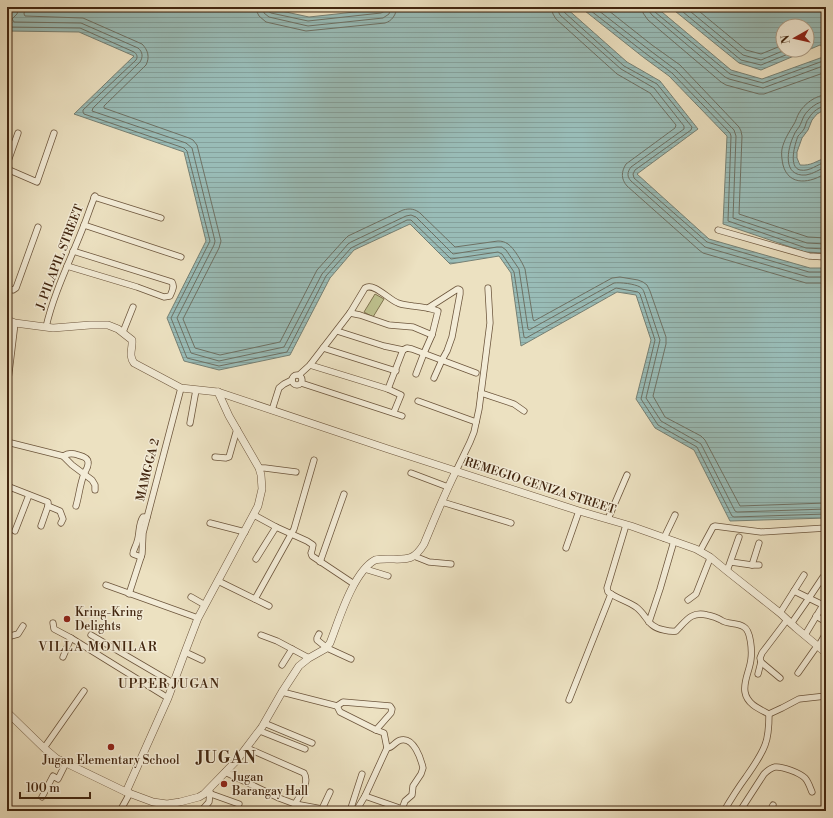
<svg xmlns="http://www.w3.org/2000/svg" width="833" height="818" viewBox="0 0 833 818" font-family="'Libre Bodoni',serif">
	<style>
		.pitch { fill: #bec18e; stroke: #80744f }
		.water { fill: url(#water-rules); stroke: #768074; fill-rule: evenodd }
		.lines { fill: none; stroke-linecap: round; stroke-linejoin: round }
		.shore { stroke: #6e7164; stroke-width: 1 }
		.minor-casing { stroke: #6c553c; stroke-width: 7 }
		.tertiary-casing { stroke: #6c553c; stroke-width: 8 }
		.minor { stroke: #f3ecd7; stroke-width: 5.5 }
		.tertiary { stroke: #f3ecd7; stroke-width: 7 }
		.poi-dot { fill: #8f2418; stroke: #f3ecd7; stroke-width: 1.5 }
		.labels { text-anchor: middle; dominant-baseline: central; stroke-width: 3; stroke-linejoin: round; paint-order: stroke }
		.street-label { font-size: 12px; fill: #422610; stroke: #f3ecd7 }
		.poi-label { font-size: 12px; fill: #422610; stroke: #f3ecd7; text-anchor: start }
		.neighbourhood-label { font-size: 13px; letter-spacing: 1px; fill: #422610; stroke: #f3ecd7 }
		.district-label { font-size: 16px; font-weight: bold; letter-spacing: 1px; fill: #422610; stroke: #f3ecd7 }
	</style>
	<defs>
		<pattern id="water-rules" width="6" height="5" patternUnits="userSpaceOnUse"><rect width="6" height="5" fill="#99bcb7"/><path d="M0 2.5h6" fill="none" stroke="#85a19c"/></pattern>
	</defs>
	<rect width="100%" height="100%" fill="#ece1c1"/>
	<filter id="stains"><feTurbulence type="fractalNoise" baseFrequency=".005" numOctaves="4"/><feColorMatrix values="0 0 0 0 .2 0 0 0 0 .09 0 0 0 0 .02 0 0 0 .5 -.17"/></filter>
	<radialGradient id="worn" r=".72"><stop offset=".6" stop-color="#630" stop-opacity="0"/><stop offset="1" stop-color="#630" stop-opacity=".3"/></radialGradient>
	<!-- pitch -->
	<polygon class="pitch" points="375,294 384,299 373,317 364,312"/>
	<!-- water -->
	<g class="water">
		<polygon points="10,7 263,7 309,17 400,7 565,7 627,62 660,81 698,129 637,174 709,239 810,268 826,268 826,518 730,521 694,450 655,428 636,399 651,340 636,295 617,292 521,346 511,273 499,256 450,264 410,224 354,250 330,278 290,355 219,370 184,361 167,318 206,241 184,152 74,114 134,56 79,32 7,31 7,15"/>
		<path d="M580,7H656L731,70L762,79L823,57L826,58V109L817,114L812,120L808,130L802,138L797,152V158L800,165C812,166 815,161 826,158V253L805,252L723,224L727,136L669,76L643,57Z"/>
		<path d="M670,7H826V48L820,45L761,70L739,63ZM783,26H807V50H783Z"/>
	</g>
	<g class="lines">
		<!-- shore -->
		<g class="shore">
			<path d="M19,7L17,14L12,19L14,22L81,23L138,48C143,52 143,57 140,62L93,108L92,111L186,143L192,148L215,241L214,245L177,318L191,353L219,361L284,347L322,274L348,244L351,242L406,216L411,215L416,217L453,254L497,247H502L506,250L519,269L528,329L529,330L614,283C620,282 635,284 640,287C643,289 643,290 644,292L660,340L646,398L661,421L698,442L701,444L735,511L737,512L826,509"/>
			<path d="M25,7L24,14L25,16L83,18L142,44C148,50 150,57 146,65L104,106V108L189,138L193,140L197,145L221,241L219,248L183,319L195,348L220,355L280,342L317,270L344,240L348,236L403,210C410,208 415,209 420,213L455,247L498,241C502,241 505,242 508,244C514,248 522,262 525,269L533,319L534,321L612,278L620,277L638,280L643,282L647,285L650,291L666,337V344L653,396L665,417L701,436L705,440L740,506L826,503"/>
			<path d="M257,7V12L259,16L266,22L306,31L385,23C392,21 396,15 397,7"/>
			<polyline points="263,7 264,13 269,17 308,26 383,18 389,14 391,7"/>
			<polyline points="268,7 268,11 271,13 308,21 381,13 385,11 386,7"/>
			<path d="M551,7L553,14L556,19L617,74L650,93L676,125L675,128L626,164C621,172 621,179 627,186L699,250L703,253L806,283H826"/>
			<path d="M557,7L558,11L560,15L621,69L654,88L684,126V129L631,167C627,172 627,177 631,181L705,247L808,277H826"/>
			<polyline points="562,7 564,12 624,66 657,84 692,127 691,130 635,170 633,174 634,178 707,242 809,272 826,272"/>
			<polyline points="586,7 645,53 672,73 730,133 731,136 728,221 806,248 826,249"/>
			<polyline points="594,7 648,49 676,70 734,130 736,136 733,218 807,243 826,244"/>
			<polyline points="604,7 652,45 680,65 739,127 741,131 742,136 739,214 808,237 826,238"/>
			<polyline points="643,7 643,13 648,20 721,82 726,85 759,94 764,94 826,72"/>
			<polyline points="649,7 649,11 652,15 725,77 729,79 763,88 823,66 826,66"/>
			<polyline points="654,7 654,10 655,12 730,74 763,83 823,61 826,61"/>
			<polyline points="677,7 741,60 761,65 798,50"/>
			<polyline points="685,7 743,55 761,60 785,50"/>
			<polyline points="694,7 746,50 761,54 783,45"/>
			<path d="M7,27L80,28L134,52C137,54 138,57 136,60L83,110V112L84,114L184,148L187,151L210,241L171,318L187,358L219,366L287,352L326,276L351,248L407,220H411L451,259L498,252L502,254L514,272L524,337L526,338L616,288L638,292L640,294L655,340L641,399L658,425L697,447L732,516L734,517L826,514"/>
			<path d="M826,95C816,95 804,104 799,113C797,116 796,121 794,124C789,132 784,140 782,149C781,154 782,160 783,165C789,187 811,183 826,173"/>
			<path d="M826,101C818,101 808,109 804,116C802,120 801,124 799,127C797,130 795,132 794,135C787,149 782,177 806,175C814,174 819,169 826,167"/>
			<path d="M826,106C820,106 812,112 809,118C806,121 806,125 804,129C802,132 800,134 798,136C795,144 788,167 800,170C810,172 817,164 826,162"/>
		</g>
		<defs>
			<g id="minor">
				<polyline points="7,164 18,133"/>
				<polyline points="7,169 37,182 54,133"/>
				<polyline points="94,197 161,218"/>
				<polyline points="84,225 181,257"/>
				<polyline points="718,230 809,256 826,257"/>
				<path d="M67,266L137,287L164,297L170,296C172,291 175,287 172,282L73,251"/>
				<polyline points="7,288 13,290 16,288 38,227"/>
				<polyline points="428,308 456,290 458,289 460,290 460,294 452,337 447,351 442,360 434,378"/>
				<polyline points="350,313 360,315 389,325 413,327 432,335"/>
				<path d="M46,327C54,292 71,259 84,225C88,215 91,205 95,196"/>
				<polyline points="337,331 384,346 403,350 407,348 412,349 476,373"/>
				<polyline points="123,332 133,307"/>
				<polyline points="323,348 396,371"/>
				<polyline points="310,365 388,389 401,395 394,412"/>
				<circle cx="297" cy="380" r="5"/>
				<path d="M299,375L310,365L350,313L365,288C374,282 389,300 398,303C402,305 408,305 413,306C422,307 430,308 438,311L432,335L424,353L416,374"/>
				<polyline points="301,383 402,416"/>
				<polyline points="7,389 15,323"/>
				<polyline points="388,389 403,350"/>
				<polyline points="481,393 514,404 524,411"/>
				<polyline points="418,401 476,422"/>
				<polyline points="272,410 279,388 284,384 292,380"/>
				<polyline points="190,423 196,390"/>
				<polyline points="7,442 63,456 72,465 92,480 95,485 95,490"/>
				<path d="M63,456C68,453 73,453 78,455C82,456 88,458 88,462C89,467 85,471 84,474C80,484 79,496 76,506"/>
				<polyline points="215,457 226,458 229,457 237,429"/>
				<polyline points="259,468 265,468 296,472"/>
				<polyline points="456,471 470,442 474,432 479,409 490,323 488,288"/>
				<polyline points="411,473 448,487"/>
				<polyline points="7,486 48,502 48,506 41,526"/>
				<polyline points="442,502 511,523"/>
				<polyline points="48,506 60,511 63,519 61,523"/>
				<polyline points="254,515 276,527 307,541 313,545 312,550 311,553 312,556 354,584"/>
				<polyline points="608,519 627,475"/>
				<polyline points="210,523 245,532"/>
				<path d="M626,525L607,588L608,592C616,598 627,601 636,607C648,616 647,627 664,630C668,631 672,632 676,631C686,621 691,611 707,615C712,616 716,617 721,620C728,625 737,622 744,627C751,631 752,651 751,659C750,670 743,681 745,692C747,704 759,709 769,714L782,708L799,699L826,696"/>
				<polyline points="15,531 29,495"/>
				<polyline points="664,538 675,515"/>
				<polyline points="566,548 579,511"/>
				<polyline points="700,551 713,527 715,526 761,532 826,528"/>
				<polyline points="414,556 429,562 451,564"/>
				<path d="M141,557L133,554C133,550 136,546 137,542C140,534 138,524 143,517H147"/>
				<polyline points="256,559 276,527"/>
				<polyline points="320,562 344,494"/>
				<polyline points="731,562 752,565 759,565"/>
				<polyline points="752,565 759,543"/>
				<polyline points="365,569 388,576"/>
				<polyline points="727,571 739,537"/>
				<polyline points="218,581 269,606"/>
				<polyline points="106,585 198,618"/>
				<polyline points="794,591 823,605"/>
				<polyline points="129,594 142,554 143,533 181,388"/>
				<polyline points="191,597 205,605"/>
				<polyline points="255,599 294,529 314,460"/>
				<polyline points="688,600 696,594 709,561 710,557"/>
				<polyline points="780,613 804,575"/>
				<polyline points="816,616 826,622"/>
				<polyline points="649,622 660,589 674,541"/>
				<polyline points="53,623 54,629 71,638 168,698"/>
				<polyline points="791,624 809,598 823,577"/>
				<polyline points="319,634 317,638 317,640 327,648 351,659"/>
				<polyline points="91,635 173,683"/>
				<polyline points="261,635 277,641 309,658"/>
				<polyline points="805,635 826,600"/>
				<polyline points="7,637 18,634 23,626"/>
				<polyline points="818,647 826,633"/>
				<polyline points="185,652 202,660"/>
				<polyline points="63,657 71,638"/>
				<polyline points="761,662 780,678"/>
				<polyline points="282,665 292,649"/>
				<polyline points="798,673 817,646"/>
				<polyline points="758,674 761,662 760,658 762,653 787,620"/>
				<polyline points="282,692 337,706 343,702 390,706 392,709 391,713 376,730"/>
				<polyline points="569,700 611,594"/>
				<polyline points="337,706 340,712 376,730 384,733 387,748 365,796 356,811"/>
				<polyline points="264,723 312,743"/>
				<polyline points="260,731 305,749"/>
				<polyline points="44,748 84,691"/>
				<path d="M247,748L304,773C310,783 300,795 295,804"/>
				<path d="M387,748C393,748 395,741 401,740C414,737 421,759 423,768L421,774L413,786L412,795L405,801L402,809"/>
				<polyline points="225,772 279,798 295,804 333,811"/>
				<polyline points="211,794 239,804"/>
				<polyline points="365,796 408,811"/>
				<polyline points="42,797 53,776 58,779 66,763"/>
				<polyline points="322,809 330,792"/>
				<polyline points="98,811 103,811"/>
				<polyline points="120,811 130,793"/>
				<polyline points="201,811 209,802 210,792"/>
				<polyline points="350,811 362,774"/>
				<polyline points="669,811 674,810 677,811"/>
				<path d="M724,811C731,799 738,788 746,777C753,767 761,756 765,745C769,735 769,723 769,714"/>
				<path d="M740,811L764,774C767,771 770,768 775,767C782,766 800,773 805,778C808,781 810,787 812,792"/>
				<polyline points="770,811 773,805"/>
			</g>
			<g id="tertiary">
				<path d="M7,320L15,323L53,328L90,325H108L118,329L132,340C133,348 128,355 134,363L181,388L218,392L388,449L579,511L631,526L696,549L710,557L727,571L780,613L796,628L826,653"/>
				<path d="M7,712L44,748L57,759L64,762L126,792L153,802L167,804L180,802L199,797L204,794L237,760L262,727L282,692L299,666L309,658L325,649L330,643C339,620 353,572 375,560C379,559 383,559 387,559C406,559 413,562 424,544C434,520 444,495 456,471"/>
				<polyline points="126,792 168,698 185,652 198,618 258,506 262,489 261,475 259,468 229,416 218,392"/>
			</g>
		</defs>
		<!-- minor casing -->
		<use href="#minor" class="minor-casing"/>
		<!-- tertiary casing -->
		<use href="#tertiary" class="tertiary-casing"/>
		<!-- minor -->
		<use href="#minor" class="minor"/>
		<!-- tertiary -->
		<use href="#tertiary" class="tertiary"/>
	</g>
	<!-- markers -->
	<g class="poi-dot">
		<circle cx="67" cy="619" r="4"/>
		<circle cx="111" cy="747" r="4"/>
		<circle cx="224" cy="784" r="4"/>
	</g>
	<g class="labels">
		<!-- street labels -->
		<g class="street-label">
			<text transform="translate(60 257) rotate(-69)">J. PILAPIL STREET</text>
			<text transform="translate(148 470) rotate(-76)">MAMGGA 2</text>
			<text transform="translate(540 486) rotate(18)">REMEGIO GENIZA STREET</text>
		</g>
		<!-- poi labels -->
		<g class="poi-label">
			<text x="75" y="612">Kring-Kring<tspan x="75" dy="14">Delights</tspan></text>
			<text x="111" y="760" text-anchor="middle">Jugan Elementary School</text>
			<text x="232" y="777">Jugan<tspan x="232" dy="14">Barangay Hall</tspan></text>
		</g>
		<!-- neighbourhood labels -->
		<g class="neighbourhood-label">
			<text x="98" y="647">VILLA MONILAR</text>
			<text x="169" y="684">UPPER JUGAN</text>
		</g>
		<!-- district labels -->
		<g class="district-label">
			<text x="227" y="758">JUGAN</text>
		</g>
	</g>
	<!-- margin -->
	<rect width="833" height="818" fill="none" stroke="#ece1c1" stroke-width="24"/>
	<rect x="8" y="8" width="817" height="802" fill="none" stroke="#422610" stroke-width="2"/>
	<rect x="12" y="12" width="809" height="794" fill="none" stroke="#422610"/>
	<!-- north arrow -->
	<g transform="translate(795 38) rotate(262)"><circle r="19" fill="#f3ecd7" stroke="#ac9d87"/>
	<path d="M0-3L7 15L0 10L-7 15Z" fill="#8f2418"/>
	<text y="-6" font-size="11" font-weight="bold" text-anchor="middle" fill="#422610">N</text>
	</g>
	<!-- scale -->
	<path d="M20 792v6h70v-6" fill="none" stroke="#422610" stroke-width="2"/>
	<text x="26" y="792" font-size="12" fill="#422610" stroke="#f3ecd7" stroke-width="3" paint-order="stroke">100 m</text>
	<rect width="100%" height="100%" filter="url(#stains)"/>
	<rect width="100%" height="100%" fill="url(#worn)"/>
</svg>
